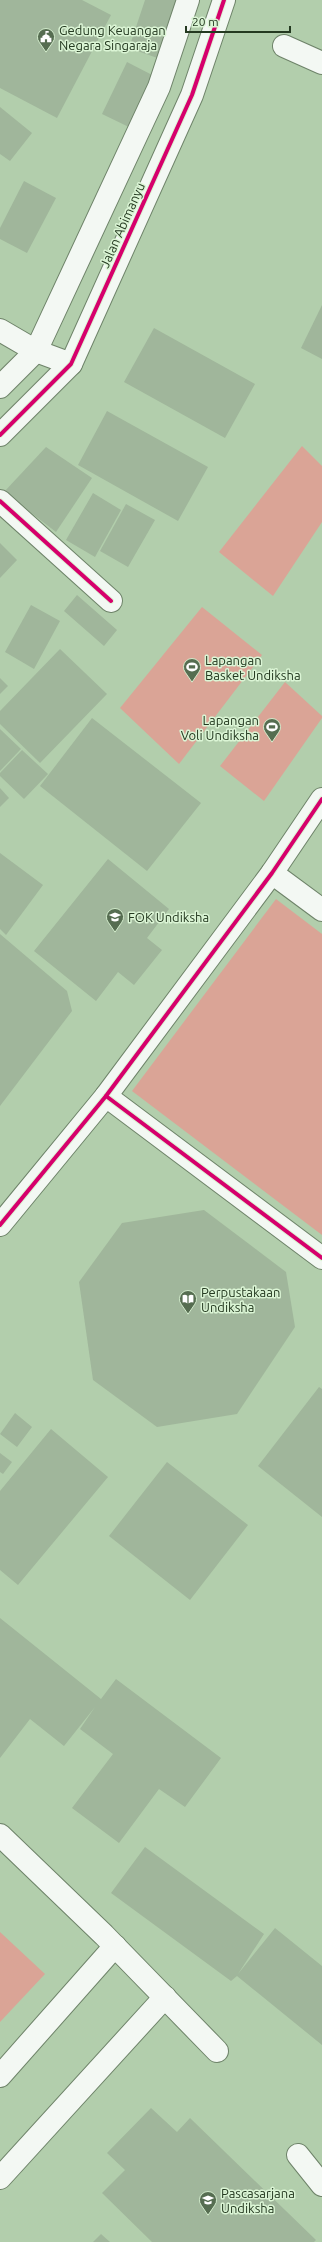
<svg xmlns="http://www.w3.org/2000/svg" width="322" height="2242" viewBox="0 0 322 2242" font-family="Ubuntu,sans-serif">
	<style>
		.green { fill: #daa496 }
		.building { fill: #a0b69b }
		.lines { fill: none; stroke-linecap: round; stroke-linejoin: round }
		.minor-casing { stroke: #6e8369; stroke-width: 24 }
		.minor { stroke: #f3f8f3; stroke-width: 22 }
		.cycleway-casing { stroke: #dbf5d5; stroke-width: 6 }
		.cycleway { stroke: #d6006c; stroke-width: 4 }
		.labels { text-anchor: middle; dominant-baseline: central; stroke-width: 3; stroke-linejoin: round; paint-order: stroke }
		.poi-label { font-size: 13px; fill: #243920; stroke: #dbf5d5; text-anchor: start }
		.street-label { font-size: 13px; fill: #243920; stroke: #dbf5d5 }
	</style>
	<rect width="100%" height="100%" fill="#b2ceac"/>
	<!-- green -->
	<g class="green">
		<polygon points="302,446 322,466 322,522 273,596 219,552"/>
		<polygon points="202,607 262,655 179,764 120,708"/>
		<polygon points="285,682 322,716 322,718 264,801 220,766"/>
		<polygon points="276,899 322,934 322,1235 132,1091"/>
		<polygon points="0,1932 45,1974 0,2022"/>
	</g>
	<!-- building -->
	<g class="building">
		<polygon points="0,0 82,0 111,15 57,118 0,88"/>
		<polygon points="145,0 181,0 163,60 129,48"/>
		<polygon points="127,62 158,78 133,129 102,114"/>
		<polygon points="0,107 32,133 10,161 0,154"/>
		<polygon points="24,181 56,198 27,253 0,239 0,228"/>
		<polygon points="322,305 322,359 301,348"/>
		<polygon points="154,328 255,384 225,438 124,382"/>
		<polygon points="107,411 208,467 178,521 78,465"/>
		<polygon points="46,447 92,478 56,532 4,492"/>
		<polygon points="93,493 121,510 95,557 66,540"/>
		<polygon points="126,504 155,520 128,567 100,551"/>
		<polygon points="0,543 17,560 0,578"/>
		<polygon points="77,595 117,630 104,646 64,611"/>
		<polygon points="31,605 60,621 34,669 5,652"/>
		<polygon points="60,649 107,694 40,763 0,724 0,711"/>
		<polygon points="0,678 8,686 0,694"/>
		<polygon points="92,718 201,803 147,871 40,786"/>
		<polygon points="0,729 21,749 0,771"/>
		<polygon points="22,750 48,774 24,799 0,776 0,773"/>
		<polygon points="0,788 9,798 0,807"/>
		<polygon points="0,853 43,885 6,935 0,929"/>
		<polygon points="108,859 169,909 147,938 162,950 134,985 118,972 96,1001 34,951"/>
		<polygon points="0,934 67,991 72,1011 0,1106"/>
		<polygon points="204,1210 286,1272 295,1327 237,1414 157,1427 93,1380 79,1282 122,1223"/>
		<polygon points="319,1387 322,1389 322,1517 258,1466"/>
		<polygon points="15,1413 32,1427 17,1447 0,1434"/>
		<polygon points="51,1429 108,1477 18,1585 0,1570 0,1491"/>
		<polygon points="0,1453 12,1462 3,1474 0,1472"/>
		<polygon points="167,1462 248,1525 190,1600 109,1536"/>
		<polygon points="0,1618 101,1699 116,1679 221,1758 185,1807 159,1789 119,1843 72,1808 113,1754 80,1729 95,1707 64,1746 30,1719 0,1758"/>
		<polygon points="145,1847 264,1934 238,1974 275,1928 322,1966 322,2045 237,1976 231,1981 111,1893"/>
		<polygon points="151,2108 177,2132 190,2118 316,2240 314,2242 152,2242 102,2193 125,2170 107,2153"/>
		<polygon points="101,2234 110,2242 93,2242"/>
	</g>
	<g class="lines">
		<defs>
			<g id="minor">
				<polyline points="284,46 322,63"/>
				<polyline points="0,330 36,351 71,364"/>
				<polyline points="0,387 36,351 159,87 188,0"/>
				<polyline points="0,435 71,364 192,95 224,0"/>
				<polyline points="0,501 111,601"/>
				<polyline points="272,873 322,910"/>
				<polyline points="106,1096 322,1258"/>
				<polyline points="0,1225 106,1096 272,873 322,799"/>
				<polyline points="0,1835 104,1935 217,2051"/>
				<polyline points="0,2076 115,1946"/>
				<polyline points="298,2155 322,2185"/>
				<polyline points="0,2178 165,1997"/>
			</g>
		</defs>
		<!-- minor casing -->
		<use href="#minor" class="minor-casing"/>
		<!-- minor -->
		<use href="#minor" class="minor"/>
		<defs>
			<g id="cycleway">
				<polyline points="0,435 71,364 192,95 224,0"/>
				<polyline points="0,501 111,601"/>
				<polyline points="106,1096 322,1258"/>
				<polyline points="0,1225 106,1096 272,873 322,799"/>
			</g>
		</defs>
		<!-- cycleway casing -->
		<use href="#cycleway" class="cycleway-casing"/>
		<!-- cycleway -->
		<use href="#cycleway" class="cycleway"/>
	</g>
	<!-- icons -->
	<defs>
		<symbol id="civic-pin" viewBox="-11 -11 22 30"><path d="M0 17L-7.5 6A9.5 9.5 0 1 1 7.5 6Z" fill="#566d51" stroke="#dbf5d5"/><path d="M-.6-6.5H3V-4.5H.6V-3L4-1V1h2V6H-6V1h2V-1L-.6-3ZM-1.2 2.5V6h2.4V2.5Z" fill="#fff"/></symbol>
		<symbol id="stadium-pin" viewBox="-11 -11 22 30"><path d="M0 17L-7.5 6A9.5 9.5 0 1 1 7.5 6Z" fill="#566d51" stroke="#dbf5d5"/><path d="M0-5a6.5 5 0 1 0 0 10a6.5 5 0 1 0 0-10ZM-3.5-1.8h7v3.6h-7Z" fill="#fff"/></symbol>
		<symbol id="university-pin" viewBox="-11 -11 22 30"><path d="M0 17L-7.5 6A9.5 9.5 0 1 1 7.5 6Z" fill="#566d51" stroke="#dbf5d5"/><path d="M0-5L7-2L0 1L-7-2ZM-4 1L0 2.5L4 1V4Q0 6-4 4Z" fill="#fff"/></symbol>
		<symbol id="library-pin" viewBox="-11 -11 22 30"><path d="M0 17L-7.5 6A9.5 9.5 0 1 1 7.5 6Z" fill="#566d51" stroke="#dbf5d5"/><path d="M-6-4Q-3-5.5-.7-3.5V5Q-3 3-6 4ZM6-4Q3-5.5 .7-3.5V5Q3 3 6 4Z" fill="#fff"/></symbol>
	</defs>
	<g fill-rule="evenodd">
		<use href="#civic-pin" x="36" y="27" width="20" height="27"/>
		<use href="#stadium-pin" x="182" y="657" width="20" height="27"/>
		<use href="#stadium-pin" x="262" y="717" width="20" height="27"/>
		<use href="#university-pin" x="105" y="907" width="20" height="27"/>
		<use href="#library-pin" x="178" y="1289" width="20" height="27"/>
		<use href="#university-pin" x="198" y="2190" width="20" height="27"/>
	</g>
	<g class="labels">
		<!-- poi labels -->
		<g class="poi-label">
			<text x="59" y="30">Gedung Keuangan<tspan x="59" dy="15">Negara Singaraja</tspan></text>
			<text x="205" y="660">Lapangan<tspan x="205" dy="15">Basket Undiksha</tspan></text>
			<text x="259" y="720" text-anchor="end">Lapangan<tspan x="259" dy="15">Voli Undiksha</tspan></text>
			<text x="128" y="917">FOK Undiksha</text>
			<text x="201" y="1292">Perpustakaan<tspan x="201" dy="15">Undiksha</tspan></text>
			<text x="221" y="2193">Pascasarjana<tspan x="221" dy="15">Undiksha</tspan></text>
		</g>
		<!-- street labels -->
		<g class="street-label">
			<text transform="translate(122 225) rotate(-66)">Jalan Abimanyu</text>
		</g>
	</g>
	<!-- scale -->
	<path d="M186 26v6h104v-6" fill="none" stroke="#243920" stroke-width="2"/>
	<text x="192" y="26" font-size="12" fill="#243920" stroke="#dbf5d5" stroke-width="3" paint-order="stroke">20 m</text>
</svg>
